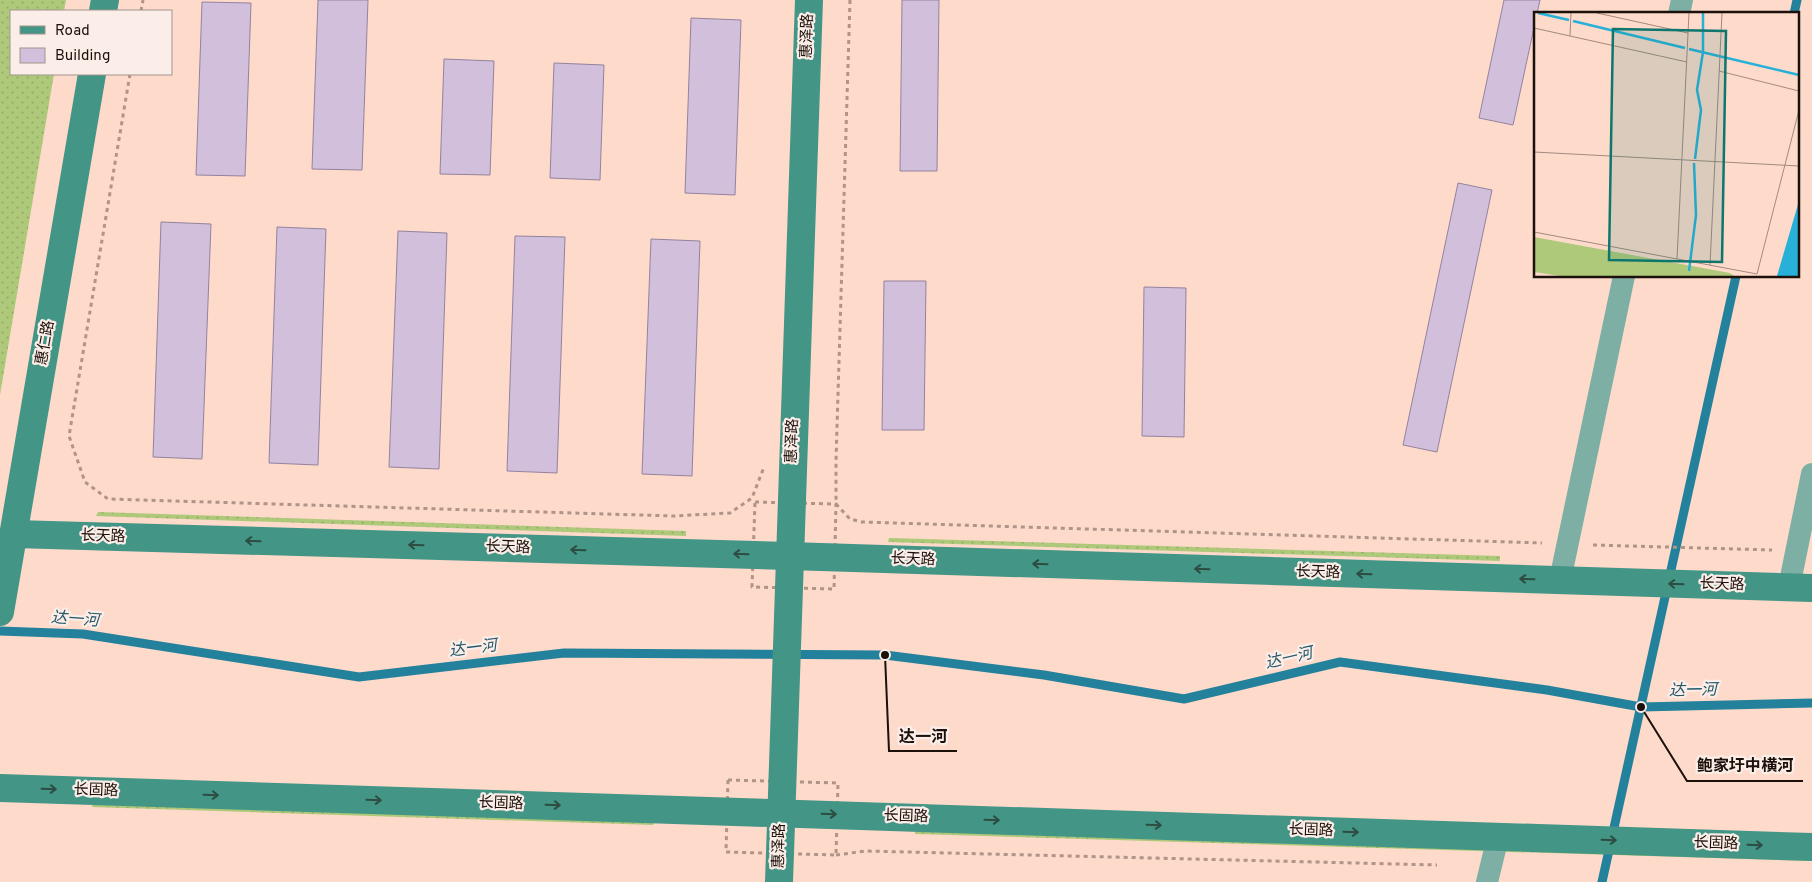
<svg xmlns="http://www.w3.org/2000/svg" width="1812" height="882" viewBox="0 0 1812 882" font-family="Overpass,'Noto Sans SC',sans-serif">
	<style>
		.grass { fill: url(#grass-dots) }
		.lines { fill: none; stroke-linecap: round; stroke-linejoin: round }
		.stream { stroke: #23819b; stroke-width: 9 }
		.building { fill: #d2bfdb; stroke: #94829d }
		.path { stroke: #b09488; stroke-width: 3; stroke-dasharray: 4 4; stroke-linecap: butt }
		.street { stroke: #7dafa4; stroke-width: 22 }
		.secondary { stroke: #439586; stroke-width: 28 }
		.oneway { stroke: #2d4c42 }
		.labels { text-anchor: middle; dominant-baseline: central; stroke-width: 4.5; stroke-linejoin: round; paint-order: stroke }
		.street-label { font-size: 15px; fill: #1b100a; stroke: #fbede7 }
		.water-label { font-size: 16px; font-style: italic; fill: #245869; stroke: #fbede7 }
		.inset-river { fill: none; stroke: #27b1d9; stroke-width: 2.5 }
		.inset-road { fill: none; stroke: #a3897e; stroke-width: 1 }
		.view { fill: #0f766e; fill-opacity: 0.15; stroke: #0f766e; stroke-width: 2.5 }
		.inset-edge { fill: none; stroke: #1b100a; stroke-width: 2.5 }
		.leader { fill: none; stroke: #1b100a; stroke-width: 2 }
		.callout-dot { fill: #1b100a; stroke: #fbede7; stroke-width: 2 }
		.callout-label { font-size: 16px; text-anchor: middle; font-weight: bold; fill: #1b100a; stroke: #fbede7; stroke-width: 4.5; stroke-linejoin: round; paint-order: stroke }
	</style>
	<defs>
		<pattern id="grass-dots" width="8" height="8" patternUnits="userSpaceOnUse" patternTransform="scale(1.25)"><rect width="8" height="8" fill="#afc97b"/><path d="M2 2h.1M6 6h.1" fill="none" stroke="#96ac69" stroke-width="1.8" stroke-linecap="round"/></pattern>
	</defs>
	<rect width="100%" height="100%" fill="#fedacb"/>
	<!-- grass -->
	<g class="grass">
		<polygon points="0,0 66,0 64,11 11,11 11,74 54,74 0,395"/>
		<polygon points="98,512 686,531 686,536 96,516"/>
		<polygon points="889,538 1500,556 1500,561 888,542"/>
		<polygon points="93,802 654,821 653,825 92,807"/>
		<polygon points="915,829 1812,856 1812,861 915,834"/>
	</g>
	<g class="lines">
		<!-- stream -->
		<g class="stream">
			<polyline points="1794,14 1797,0"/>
			<polyline points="0,631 83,634 359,677 564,653 885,655 1044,675 1184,699 1340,662 1547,690 1641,707 1812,703"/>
			<polyline points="1602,882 1736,276"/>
		</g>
	</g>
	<!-- building -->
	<g class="building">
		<polygon points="318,0 368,0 362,170 312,169"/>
		<polygon points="902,0 939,0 937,171 900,171"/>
		<polygon points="1504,0 1540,0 1513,125 1479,118"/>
		<polygon points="202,2 251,3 245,176 196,175"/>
		<polygon points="691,18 741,20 735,195 685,193"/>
		<polygon points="444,59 494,61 490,175 440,174"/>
		<polygon points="554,63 604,65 600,180 550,178"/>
		<polygon points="1458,183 1492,190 1437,452 1403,445"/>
		<polygon points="161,222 211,224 202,459 153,457"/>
		<polygon points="277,227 326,229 318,465 269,463"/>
		<polygon points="398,231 447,233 439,469 389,467"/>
		<polygon points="515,236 565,237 557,473 507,471"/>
		<polygon points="651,239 700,241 692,476 642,474"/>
		<polygon points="884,281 926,281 924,430 882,430"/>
		<polygon points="1144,287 1186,288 1184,437 1142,436"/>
	</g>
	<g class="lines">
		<!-- path -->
		<g class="path">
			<polyline points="850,0 836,460 836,504 850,519 862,522 1542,543"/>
			<polyline points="141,11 143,0"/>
			<polyline points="130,74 69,436 85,482 108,499 673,516 730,513 752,498 764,467"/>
			<polygon points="755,502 836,504 834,589 752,587"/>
			<polyline points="1593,545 1772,550"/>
			<polygon points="728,780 838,783 836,855 726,852"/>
			<polyline points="836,855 866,851 1437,865"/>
		</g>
		<!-- street -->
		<g class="street">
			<polyline points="1679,14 1682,0"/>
			<polyline points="1560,580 1624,276"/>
			<polyline points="1789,587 1812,474"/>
			<polyline points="1487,882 1498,837"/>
		</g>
		<!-- secondary -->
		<g class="secondary">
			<polyline points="103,11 105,0"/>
			<polyline points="14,534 789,556 1812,588"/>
			<polyline points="0,612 92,74"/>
			<polyline points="0,788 1812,847"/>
			<polyline points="779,882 809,0"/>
		</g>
	</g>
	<!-- one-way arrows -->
	<defs><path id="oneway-shaft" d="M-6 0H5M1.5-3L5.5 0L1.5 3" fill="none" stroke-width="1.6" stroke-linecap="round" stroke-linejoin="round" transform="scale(1.25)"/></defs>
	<g class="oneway">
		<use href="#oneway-shaft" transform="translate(253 541) rotate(-178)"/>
		<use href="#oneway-shaft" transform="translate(416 545) rotate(-178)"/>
		<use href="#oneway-shaft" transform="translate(578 550) rotate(-178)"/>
		<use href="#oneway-shaft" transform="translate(741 554) rotate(-178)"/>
		<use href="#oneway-shaft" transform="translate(1040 564) rotate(-178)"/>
		<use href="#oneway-shaft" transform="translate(1202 569) rotate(-178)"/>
		<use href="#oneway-shaft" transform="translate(1364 574) rotate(-178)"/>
		<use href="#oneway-shaft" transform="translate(1527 579) rotate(-178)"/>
		<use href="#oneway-shaft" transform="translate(1676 584) rotate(-178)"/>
		<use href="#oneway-shaft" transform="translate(49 789) rotate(2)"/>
		<use href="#oneway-shaft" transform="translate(211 795) rotate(2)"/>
		<use href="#oneway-shaft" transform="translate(374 800) rotate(2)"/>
		<use href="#oneway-shaft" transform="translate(553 805) rotate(2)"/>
		<use href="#oneway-shaft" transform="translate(829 814) rotate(2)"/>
		<use href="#oneway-shaft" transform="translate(992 820) rotate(2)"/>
		<use href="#oneway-shaft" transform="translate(1154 825) rotate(2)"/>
		<use href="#oneway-shaft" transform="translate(1351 832) rotate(2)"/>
		<use href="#oneway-shaft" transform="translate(1609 840) rotate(2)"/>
		<use href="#oneway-shaft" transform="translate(1755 845) rotate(2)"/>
	</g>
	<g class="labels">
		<!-- street labels -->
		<g class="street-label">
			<text transform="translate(808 36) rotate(-88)">惠泽路</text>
			<text transform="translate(46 343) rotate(-80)">惠仁路</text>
			<text transform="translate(793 441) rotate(-88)">惠泽路</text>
			<text transform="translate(103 537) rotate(2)">长天路</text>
			<text transform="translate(508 548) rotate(2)">长天路</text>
			<text transform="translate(913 560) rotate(2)">长天路</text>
			<text transform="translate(1318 573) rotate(2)">长天路</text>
			<text transform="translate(1722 585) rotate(2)">长天路</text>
			<text transform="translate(96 791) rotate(2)">长固路</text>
			<text transform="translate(501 804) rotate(2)">长固路</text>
			<text transform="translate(906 817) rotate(2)">长固路</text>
			<text transform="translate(1311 831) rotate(2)">长固路</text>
			<text transform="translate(1716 844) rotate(2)">长固路</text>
			<text transform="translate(780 846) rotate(-89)">惠泽路</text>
		</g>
		<!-- water labels -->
		<g class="water-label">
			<text transform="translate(75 620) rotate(4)">达一河</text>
			<text transform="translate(473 649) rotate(-7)">达一河</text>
			<text transform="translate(1289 659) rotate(-13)">达一河</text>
			<text transform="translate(1693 691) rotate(-1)">达一河</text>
		</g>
	</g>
	<!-- overview -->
	<g transform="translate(1534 12)">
		<rect width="265" height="265" fill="#fedacb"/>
		<path d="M0,225L196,261L200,264H26L0,260Z" fill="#afc97b"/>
		<path d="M265,189V264H243Z" fill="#27b1d9"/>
		<path class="inset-river" d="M4,1L35,8M39,9L151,36M155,37L265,63M161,147L167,98L163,78L169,40V1M155,259L162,203L160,151"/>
		<path class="inset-road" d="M63,1L154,21M0,16L153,50M36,24L37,1M185,59L265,79M0,140L265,154M0,220L223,262M143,247L155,1M176,253L188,1M223,262L265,98"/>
		<path class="view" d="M79,17L192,19L188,250L75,248Z"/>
		<rect width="265" height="265" class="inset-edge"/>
	</g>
	<!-- callouts -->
	<path class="leader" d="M885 655L889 751H957M1641 707L1687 781H1803"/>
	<g class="callout-dot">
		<circle cx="885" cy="655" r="5"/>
		<circle cx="1641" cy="707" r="5"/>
	</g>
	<g class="callout-label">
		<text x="923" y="742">达一河</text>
		<text x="1745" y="771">鲍家圩中横河</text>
	</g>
	<!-- legend -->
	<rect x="10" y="10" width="162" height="65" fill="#fbede7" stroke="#a1958f"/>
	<rect x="20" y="26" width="25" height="8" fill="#439586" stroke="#a1958f"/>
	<text x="55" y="35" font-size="15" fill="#1b100a">Road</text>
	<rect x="20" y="48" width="25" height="15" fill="#d2bfdb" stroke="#a1958f"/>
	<text x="55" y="60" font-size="15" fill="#1b100a">Building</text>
</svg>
